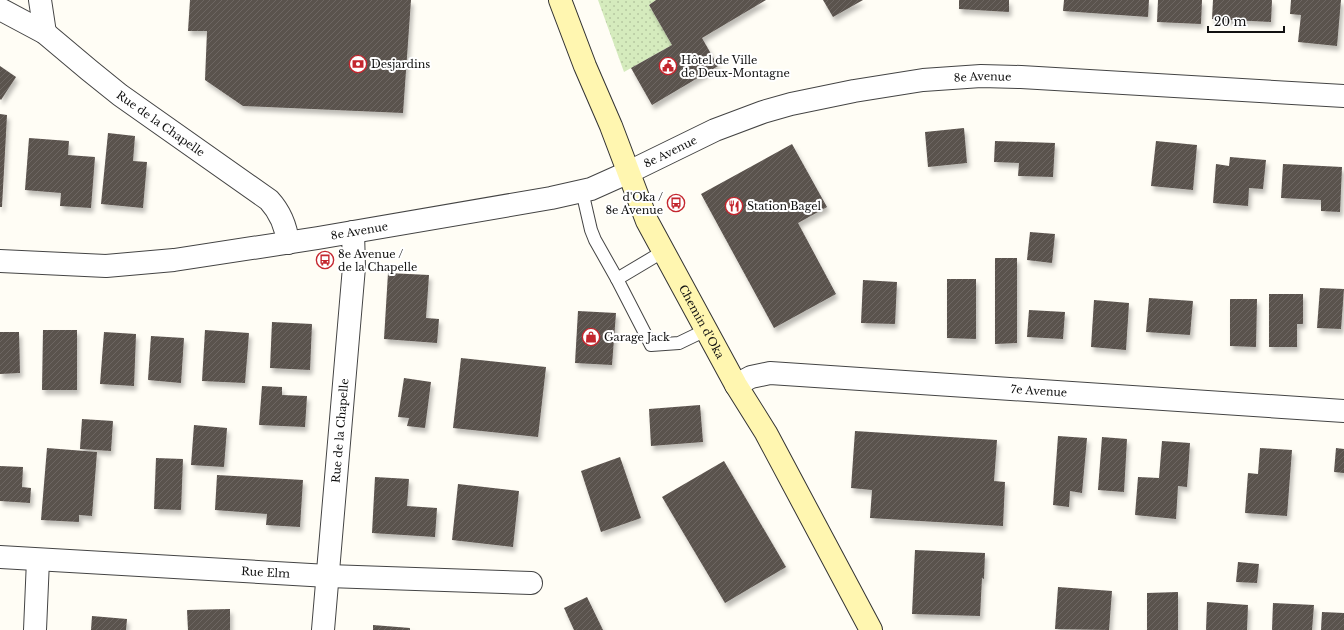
<svg xmlns="http://www.w3.org/2000/svg" width="1344" height="630" viewBox="0 0 1344 630" font-family="'Libre Baskerville',serif">
	<style>
		.park { fill: url(#park-dots) }
		.building { fill: url(#building-hatch); filter: url(#shadow) }
		.lines { fill: none; stroke-linecap: round; stroke-linejoin: round }
		.service-casing { stroke: #444; stroke-width: 14 }
		.minor-casing { stroke: #444; stroke-width: 24 }
		.tertiary-casing { stroke: #444; stroke-width: 24 }
		.secondary-casing { stroke: #333; stroke-width: 24 }
		.service { stroke: #fff; stroke-width: 12 }
		.minor { stroke: #fff; stroke-width: 22 }
		.tertiary { stroke: #fff; stroke-width: 22 }
		.secondary { stroke: #fff6b0; stroke-width: 22 }
		.labels { text-anchor: middle; dominant-baseline: central; stroke-width: 4; stroke-linejoin: round; paint-order: stroke }
		.poi-label { font-size: 11px; fill: #111; stroke: #fff; text-anchor: start }
		.street-label { font-size: 11px; fill: #111; stroke: #fff }
	</style>
	<defs>
		<pattern id="park-dots" width="8" height="8" patternUnits="userSpaceOnUse"><rect width="8" height="8" fill="#d5ebbd"/><path d="M2 2h.1M6 6h.1" fill="none" stroke="#b6c8a1" stroke-width="1.8" stroke-linecap="round"/></pattern>
		<pattern id="building-hatch" width="6" height="6" patternUnits="userSpaceOnUse"><rect width="6" height="6" fill="#5a524d"/><path d="M-1 1l2-2M0 6l6-6M5 7l2-2" fill="none" stroke="#6d6662"/></pattern>
		<filter id="shadow"><feDropShadow dx="2.5" dy="4.5" stdDeviation="2" flood-color="#0004"/></filter>
	</defs>
	<rect width="100%" height="100%" fill="#fffdf5"/>
	<!-- park -->
	<polygon class="park" points="598,0 656,0 649,5 672,45 624,72"/>
	<!-- building -->
	<g class="building">
		<polygon points="190,0 411,0 403,113 243,106 205,80 207,31 188,31"/>
		<polygon points="656,0 766,0 702,38 718,66 652,105 631,68 672,45 649,5"/>
		<polygon points="823,0 863,0 833,17"/>
		<polygon points="959,0 1009,0 1009,12 959,9"/>
		<polygon points="1064,0 1149,0 1148,17 1063,11"/>
		<polygon points="1158,0 1202,0 1201,24 1157,22"/>
		<polygon points="1213,0 1272,0 1271,22 1212,19"/>
		<polygon points="1291,0 1341,0 1337,46 1298,42 1301,15 1290,14"/>
		<polygon points="0,66 16,77 1,100 0,99"/>
		<polygon points="0,114 7,115 2,207 0,207"/>
		<polygon points="964,128 967,163 928,167 925,132"/>
		<polygon points="108,133 135,136 133,161 147,162 143,208 101,204"/>
		<polygon points="29,138 69,141 68,155 95,157 91,208 60,206 61,193 25,190"/>
		<polygon points="995,141 1055,143 1053,177 1018,176 1019,163 994,162"/>
		<polygon points="1156,141 1197,145 1193,190 1151,186"/>
		<polygon points="792,144 827,207 798,223 836,294 774,328 701,194"/>
		<polygon points="1230,157 1266,160 1263,189 1249,188 1248,206 1213,203 1216,164 1229,166"/>
		<polygon points="1283,164 1342,167 1340,212 1321,211 1321,200 1281,198"/>
		<polygon points="1030,232 1055,234 1052,263 1027,260"/>
		<polygon points="995,258 1017,258 1017,343 995,344"/>
		<polygon points="388,273 429,275 426,318 439,319 437,343 384,339"/>
		<polygon points="947,279 976,279 976,339 947,338"/>
		<polygon points="863,280 897,282 895,324 861,323"/>
		<polygon points="1320,288 1344,289 1341,329 1317,328"/>
		<polygon points="1269,294 1303,294 1303,324 1297,324 1297,347 1269,347"/>
		<polygon points="1149,298 1193,301 1190,335 1146,332"/>
		<polygon points="1230,299 1257,299 1256,347 1230,346"/>
		<polygon points="1094,300 1129,303 1126,350 1091,347"/>
		<polygon points="1029,310 1065,312 1063,339 1027,337"/>
		<polygon points="578,311 616,313 612,365 575,363"/>
		<polygon points="272,322 312,324 310,370 270,368"/>
		<polygon points="43,330 77,330 77,390 42,390"/>
		<polygon points="205,330 249,333 245,383 202,381"/>
		<polygon points="0,332 19,332 20,373 0,374"/>
		<polygon points="104,332 136,334 134,386 100,384"/>
		<polygon points="151,336 184,338 181,383 148,380"/>
		<polygon points="461,358 546,367 538,437 453,428"/>
		<polygon points="404,378 431,382 425,428 407,426 409,418 398,417"/>
		<polygon points="262,386 282,387 282,395 307,396 305,427 259,425"/>
		<polygon points="700,405 703,442 651,446 649,409"/>
		<polygon points="82,419 113,421 111,451 80,449"/>
		<polygon points="194,425 227,428 224,467 191,465"/>
		<polygon points="855,431 997,440 994,481 1005,482 1003,526 870,518 872,490 851,488"/>
		<polygon points="1058,436 1087,438 1082,493 1070,491 1069,507 1053,505"/>
		<polygon points="1102,437 1127,439 1124,492 1098,490"/>
		<polygon points="1162,441 1190,443 1187,487 1178,486 1176,519 1135,515 1138,477 1159,478"/>
		<polygon points="47,448 97,452 92,516 79,515 79,522 41,520"/>
		<polygon points="1260,448 1292,450 1287,516 1245,513 1248,473 1258,474"/>
		<polygon points="1336,448 1344,449 1344,473 1334,472"/>
		<polygon points="620,457 641,518 601,532 581,471"/>
		<polygon points="156,458 183,459 181,510 154,509"/>
		<polygon points="724,461 786,567 725,603 662,497"/>
		<polygon points="0,466 23,467 22,487 31,488 30,503 0,501"/>
		<polygon points="217,475 303,480 300,527 266,525 267,514 215,510"/>
		<polygon points="375,477 409,479 407,506 437,508 435,537 372,533"/>
		<polygon points="458,484 519,491 513,547 452,540"/>
		<polygon points="915,550 985,553 984,579 982,578 980,616 912,614"/>
		<polygon points="1238,562 1259,564 1257,583 1236,582"/>
		<polygon points="1058,587 1112,591 1109,630 1055,629"/>
		<polygon points="1178,592 1178,630 1147,630 1147,593"/>
		<polygon points="587,597 603,630 574,630 564,608"/>
		<polygon points="1207,602 1248,605 1247,630 1206,630"/>
		<polygon points="1273,603 1314,605 1312,630 1272,630"/>
		<polygon points="230,609 230,630 188,630 187,610"/>
		<polygon points="1322,612 1344,613 1344,630 1321,630"/>
		<polygon points="92,616 127,619 126,630 91,630"/>
		<polygon points="373,625 410,628 410,630 373,630"/>
	</g>
	<g class="lines">
		<defs>
			<g id="service">
				<polyline points="582,191 591,230 595,240 617,279"/>
				<polyline points="664,251 617,279 651,345 679,343 706,330"/>
			</g>
			<g id="minor">
				<polyline points="40,0 45,33"/>
				<path id="s1" d="M0,9L45,33L89,70L120,95L269,200C281,213 286,226 288,243"/>
				<path id="s2" d="M629,172L715,130L763,112L791,104L854,91L923,80L981,76L1021,77L1344,96"/>
				<path id="s3" d="M736,385L751,377L770,373L1344,411"/>
				<path id="s4" d="M0,557L328,576L531,583"/>
				<polyline points="35,630 38,560"/>
				<path id="s5" d="M323,630L354,267L353,232"/>
			</g>
			<g id="tertiary">
				<path id="s6" d="M0,261L106,266L174,260L318,238L551,198L591,189L629,172"/>
			</g>
			<g id="secondary">
				<path id="s7" d="M560,0L585,66L611,126L647,221L736,385L766,433L871,630"/>
			</g>
		</defs>
		<!-- service casing -->
		<use href="#service" class="service-casing"/>
		<!-- minor casing -->
		<use href="#minor" class="minor-casing"/>
		<!-- tertiary casing -->
		<use href="#tertiary" class="tertiary-casing"/>
		<!-- secondary casing -->
		<use href="#secondary" class="secondary-casing"/>
		<!-- service -->
		<use href="#service" class="service"/>
		<!-- minor -->
		<use href="#minor" class="minor"/>
		<!-- tertiary -->
		<use href="#tertiary" class="tertiary"/>
		<!-- secondary -->
		<use href="#secondary" class="secondary"/>
	</g>
	<!-- icons -->
	<defs>
		<symbol id="bank-ring" viewBox="-11 -11 22 22"><circle r="9.5" fill="#fff" stroke="#c4262e" stroke-width="1.5"/><path d="M-6-4H6V4H-6ZM0-2.3a2.3 2.3 0 1 0 0 4.6a2.3 2.3 0 1 0 0-4.6Z" fill="#c4262e"/></symbol>
		<symbol id="civic-ring" viewBox="-11 -11 22 22"><circle r="9.5" fill="#fff" stroke="#c4262e" stroke-width="1.5"/><path d="M-.6-6.5H3V-4.5H.6V-3L4-1V1h2V6H-6V1h2V-1L-.6-3ZM-1.2 2.5V6h2.4V2.5Z" fill="#c4262e"/></symbol>
		<symbol id="bus-ring" viewBox="-11 -11 22 22"><circle r="9.5" fill="#fff" stroke="#c4262e" stroke-width="1.5"/><path d="M-5-6H5V4H4V6H2V4H-2V6H-4V4H-5ZM-3.5-4V0h7V-4ZM-3.5 1.2v1.5H-2V1.2ZM2 1.2v1.5H3.5V1.2Z" fill="#c4262e"/></symbol>
		<symbol id="restaurant-ring" viewBox="-11 -11 22 22"><circle r="9.5" fill="#fff" stroke="#c4262e" stroke-width="1.5"/><path d="M-5-6h1v4h1v-4h1v4h1v-4h1v5L-1.5 .5V6h-2V.5L-5-1ZM5-6V6H3V1.5H1.5Q1.5-4 5-6Z" fill="#c4262e"/></symbol>
		<symbol id="shop-ring" viewBox="-11 -11 22 22"><circle r="9.5" fill="#fff" stroke="#c4262e" stroke-width="1.5"/><path d="M-5-2.5h2.3a2.7 3.5 0 0 1 5.4 0H5L5.5 6h-11ZM-1.5-2.5h3a1.5 2.3 0 0 0-3 0Z" fill="#c4262e"/></symbol>
	</defs>
	<g fill-rule="evenodd">
		<use href="#bank-ring" x="348" y="54" width="20" height="20"/>
		<use href="#civic-ring" x="658" y="56" width="20" height="20"/>
		<use href="#bus-ring" x="666" y="193" width="20" height="20"/>
		<use href="#restaurant-ring" x="724" y="196" width="20" height="20"/>
		<use href="#bus-ring" x="315" y="250" width="20" height="20"/>
		<use href="#shop-ring" x="581" y="327" width="20" height="20"/>
	</g>
	<g class="labels">
		<!-- poi labels -->
		<g class="poi-label">
			<text x="681" y="60">Hôtel de Ville<tspan x="681" dy="13">de Deux-Montagne</tspan></text>
			<text x="371" y="64">Desjardins</text>
			<text x="663" y="197" text-anchor="end">d'Oka /<tspan x="663" dy="13">8e Avenue</tspan></text>
			<text x="747" y="206">Station Bagel</text>
			<text x="338" y="254">8e Avenue /<tspan x="338" dy="13">de la Chapelle</tspan></text>
			<text x="604" y="337">Garage Jack</text>
		</g>
		<!-- street labels -->
		<g class="street-label">
			<text stroke="none"><textPath href="#s2" startOffset="370">8e Avenue</textPath></text>
			<text stroke="none"><textPath href="#s1" startOffset="198">Rue de la Chapelle</textPath></text>
			<text stroke="none"><textPath href="#s2" startOffset="46">8e Avenue</textPath></text>
			<text stroke="none"><textPath href="#s6" startOffset="362">8e Avenue</textPath></text>
			<text stroke="none"><textPath href="#s7" startOffset="352">Chemin d'Oka</textPath></text>
			<text stroke="none"><textPath href="#s3" startOffset="306">7e Avenue</textPath></text>
			<text stroke="none"><textPath href="#s5" startOffset="200">Rue de la Chapelle</textPath></text>
			<text stroke="none"><textPath href="#s4" startOffset="266">Rue Elm</textPath></text>
		</g>
	</g>
	<!-- scale -->
	<path d="M1208 26v6h76v-6" fill="none" stroke="#111111" stroke-width="2"/>
	<text x="1214" y="26" font-size="12" fill="#111111" stroke="#ffffff" stroke-width="3" paint-order="stroke">20 m</text>
</svg>
